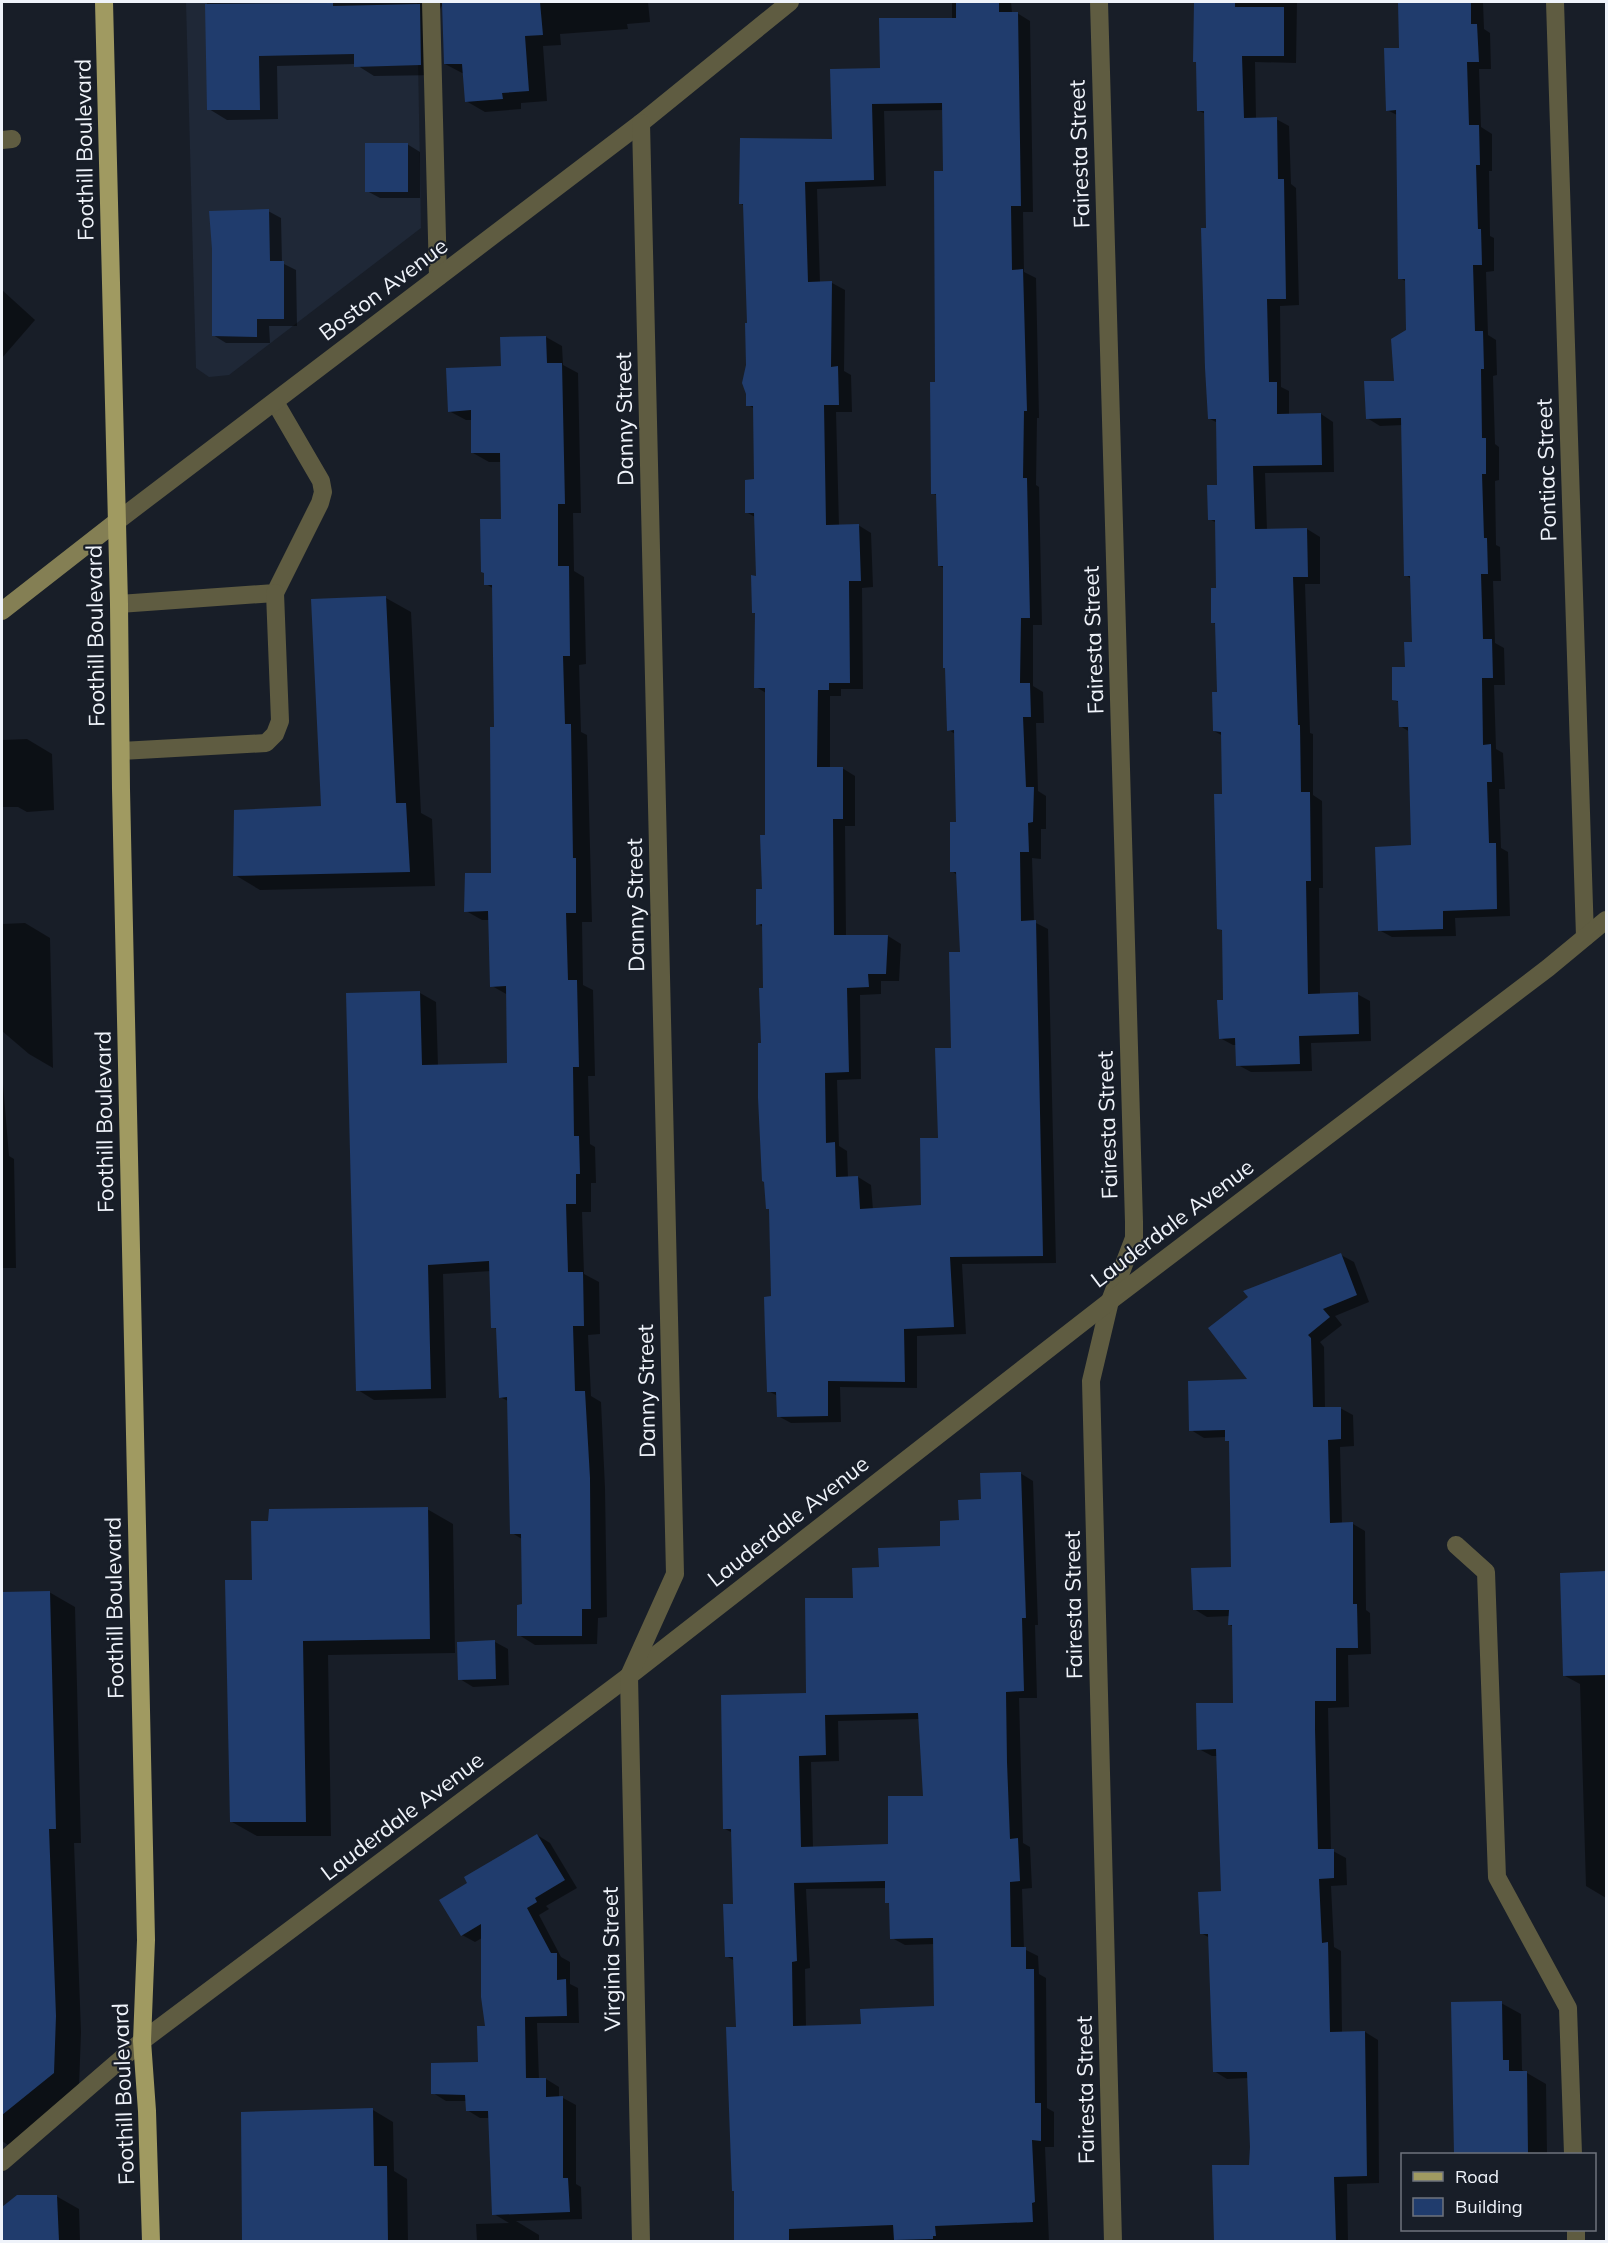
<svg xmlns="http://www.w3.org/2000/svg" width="1608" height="2243" viewBox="0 0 1608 2243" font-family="Mulish,sans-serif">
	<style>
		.built { fill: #1f2837 }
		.shadow { fill: #0007; fill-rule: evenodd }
		.building { fill: #203c6d; fill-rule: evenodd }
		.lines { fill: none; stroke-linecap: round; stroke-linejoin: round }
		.lane { stroke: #5f5c41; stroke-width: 18 }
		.street { stroke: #5f5c41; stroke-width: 18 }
		.secondary { stroke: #847f54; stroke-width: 18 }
		.primary { stroke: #a09a61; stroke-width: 18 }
		.labels { text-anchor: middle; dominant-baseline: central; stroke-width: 4.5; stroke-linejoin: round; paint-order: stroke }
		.street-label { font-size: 22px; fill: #eff3fa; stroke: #181e28 }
	</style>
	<rect width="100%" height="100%" fill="#181e28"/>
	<!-- built -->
	<polygon class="built" points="186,2 417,2 421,228 229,375 209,377 196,368"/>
	<!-- shadow -->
	<g class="shadow">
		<polygon points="207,2 648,2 650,22 627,24 628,29 560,34 561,45 543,46 547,101 521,103 521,109 485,112 466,101 464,74 445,64 444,2 438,13 440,75 374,76 355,64 277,66 278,119 227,120 209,109"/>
		<path d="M952,2H1011L1012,13H1017L1030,21L1033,212H1023L1024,272L1036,278L1039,418H1037L1036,485L1039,487L1042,625H1033V686L1043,692L1044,723H1036L1038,791L1046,796V829H1041V859L1032,858L1034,922L1048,929L1056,1263L962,1264L966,1334L917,1336V1388L840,1387L841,1422L791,1423L778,1416V1396L768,1391L772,1298L771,1210L762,1044L765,990L763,927L758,924L763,891L767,837L766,693L756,687V614L753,612L757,577L755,517L746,512L756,481L755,409L748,405L749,325L744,206L740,203L834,141L881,70L952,19ZM944,110L945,172L932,493L938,496L939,566L944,568L949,730L955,734L958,824L952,871L957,875L961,954L953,1049L939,1139L923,1206L873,1210L871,1185L858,1177L848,1178L847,1151L839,1146L837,1080L861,1079L860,995L881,994V981H899L901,944L888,936H846L845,826H855V776L842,768L830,769V696H841V689H863L862,588L873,587L871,533L858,525L839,526L836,412H852L851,375L844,371L845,290L832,283H820L817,189L886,186L884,111Z"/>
		<polygon points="1195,2 1297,2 1296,63 1255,62 1256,119 1276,119 1289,126 1291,184 1296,188 1299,305 1280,306 1281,387 1289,391 1289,415 1321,414 1333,422 1334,472 1265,473 1267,530 1307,529 1320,537 1320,584 1305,584 1310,733 1313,734 1313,795 1322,801 1323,888 1319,888 1320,995 1357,994 1370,1001 1371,1041 1311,1043 1312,1071 1251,1072 1238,1065 1237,1045 1233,1045 1220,1038 1225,1001 1223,931 1219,929 1224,795 1223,736 1214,731 1219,693 1217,625 1212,622 1218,589 1217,523 1209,519 1219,486 1218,423 1210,419 1206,114 1199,111 1198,63 1194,61"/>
		<polygon points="1399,2 1483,2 1484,29 1490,33 1491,69 1479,69 1481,127 1492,134 1492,171 1489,171 1490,236 1494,238 1494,271 1486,272 1488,335 1496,340 1497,375 1493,376 1495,444 1499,447 1499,480 1495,481 1496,545 1500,547 1501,581 1493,581 1495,643 1504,648 1505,685 1494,685 1496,749 1503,753 1505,789 1499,789 1501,848 1508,852 1510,916 1455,918 1456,936 1392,937 1379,930 1412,847 1410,732 1400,726 1400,703 1394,700 1414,644 1411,579 1406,575 1403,425 1380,426 1367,418 1395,382 1407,330 1407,282 1400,278 1397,115 1387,110 1401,49"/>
		<polygon points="407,144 420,152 420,198 380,198 367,191"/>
		<polygon points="268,211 281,218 282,263 296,270 297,326 269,326 270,343 226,343 213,335"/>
		<polygon points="2,290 35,320 2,358"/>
		<polygon points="546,337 562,346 563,365 578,373 581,513 573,513 574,571 584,577 586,664 579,665 581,732 587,735 592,922 582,922 583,985 593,990 595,1076 588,1076 590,1144 595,1147 596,1183 591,1183 591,1212 582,1212 584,1274 599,1282 600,1334 588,1335 591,1396 601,1402 605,1488 607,1617 598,1618 597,1644 535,1645 519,1635 524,1606 522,1539 512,1533 508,1401 500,1397 498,1330 493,1327 491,1271 443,1274 446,1398 374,1400 358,1390 348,994 420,993 436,1002 438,1066 509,1065 508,995 492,986 490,920 482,920 466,911 492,874 496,728 494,589 486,584 503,521 501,462 489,462 473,453 472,420 466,420 449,411 502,367"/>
		<polygon points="386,598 411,612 421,813 432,819 435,886 260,890 235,875 323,808"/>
		<polygon points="27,739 52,754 54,810 27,812 18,807 2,807 2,740"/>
		<polygon points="25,923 50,938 53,1068 29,1054 2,1031 2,924"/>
		<polygon points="2,1072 9,1156 14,1159 16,1268 2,1268"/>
		<polygon points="1341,1255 1354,1262 1369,1302 1335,1316 1342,1325 1320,1342 1324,1347 1325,1408 1340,1408 1353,1415 1354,1446 1340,1447 1342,1524 1353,1524 1365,1531 1366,1610 1370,1613 1371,1654 1348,1655 1349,1707 1328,1708 1331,1850 1346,1858 1347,1885 1331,1886 1334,1947 1341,1951 1342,2033 1365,2032 1378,2040 1379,2183 1347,2184 1348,2242 1215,2242 1214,2167 1251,2166 1248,2078 1227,2079 1214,2071 1210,1938 1201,1933 1222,1893 1218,1756 1212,1756 1199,1749 1234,1704 1233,1627 1230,1625 1230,1616 1207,1617 1194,1609 1233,1569 1231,1443 1227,1440 1226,1437 1204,1438 1191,1430 1250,1380"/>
		<path d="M1020,1473L1033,1481L1038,1625H1035L1037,1698H1019L1023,1843L1030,1847L1032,1888L1022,1889L1024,1949L1038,1956L1039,1974L1046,1978L1047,2108L1054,2112V2147H1045L1049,2242H736L738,2028L735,1961L726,1956L734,1905L733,1833L725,1829L807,1694L854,1599L880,1569L942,1547L960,1522L982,1500ZM920,1719L924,1798L890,1846L813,1848L811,1762L839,1761L838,1721ZM886,1888L887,1902L891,1905L892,1938L905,1945L935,1944V2008L862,2026L806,2027L805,1969L810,1968L806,1889Z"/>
		<polygon points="427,1509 453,1524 455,1653 328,1655 331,1836 257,1836 232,1822 254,1582"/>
		<polygon points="1606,1573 1606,1898 1586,1886 1580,1684 1565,1676 1561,1574"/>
		<polygon points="49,1592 75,1607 81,1843 74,1843 81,2032 79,2087 8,2145 2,2141 2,1594"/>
		<polygon points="495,1642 508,1649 509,1685 473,1687 460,1679"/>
		<polygon points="537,1835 550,1843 577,1888 546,1906 549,1909 539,1915 561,1957 570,1962 570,1984 578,1988 579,2023 537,2023 539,2080 546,2079 559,2087 559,2098 563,2098 576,2105 576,2184 581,2187 582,2219 516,2221 539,2235 539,2242 477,2242 476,2224 509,2223 494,2214 490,2118 480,2118 467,2110 467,2101 446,2101 433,2093 479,2063 487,2027 482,1938 475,1942 462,1935 469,1883"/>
		<polygon points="1501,2003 1521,2014 1522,2070 1546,2084 1547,2154 1455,2154 1452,2004"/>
		<polygon points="373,2110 393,2122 394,2171 407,2179 408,2242 244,2242 242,2114"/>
		<polygon points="56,2196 79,2209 80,2242 2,2242 2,2209 18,2197"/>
	</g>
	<!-- building -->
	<g class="building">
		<polygon points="465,2 540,2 543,35 525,36 529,91 502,93 503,99 465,102 462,64 444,64 442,3"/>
		<path d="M956,2H999V12H1018L1021,206H1011L1012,270L1023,269L1027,411H1024L1023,478H1027L1030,618H1021L1020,683H1030L1031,717H1023L1026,787H1034L1033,822L1028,823L1029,852H1020L1021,921L1036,920L1043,1256L950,1257L954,1327L904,1329L905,1382L828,1381V1416L777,1417L776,1392H767L765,1334L764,1297L771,1296L769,1209H766L764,1182L762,1181L758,1098V1043H761L759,988H763L762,924L756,925V889H762L760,835H765V688H754L755,613H752L751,575L756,576L754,513H745V480L754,479L753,406H746V394L742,383L746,365L745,323H747L743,204H739L740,138L832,139L830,69L880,68L879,18H956ZM942,103L943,171H934L935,382H930L931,494H936L938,566H943V668H945L947,731L954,730L956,822H950V872H956L960,952H949L951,1048H935L938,1138H920L921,1205L860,1209L858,1176L836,1177L835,1142L826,1143L825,1073L849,1072L847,988L869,987L868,974H886L888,935H834L833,819H843V767H817L818,690H829V683H850L849,581H861L859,524L826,525L824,405H839L838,366L831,367L832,281L808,282L805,182L874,180L872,104Z"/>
		<polygon points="1194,2 1235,2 1235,7 1284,7 1284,56 1242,56 1244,118 1277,117 1278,179 1284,179 1286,299 1267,299 1269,382 1277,382 1277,414 1321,413 1322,465 1253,466 1255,529 1307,528 1308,577 1293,577 1298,725 1300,725 1301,792 1310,792 1311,881 1306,881 1308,994 1358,992 1359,1034 1299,1036 1300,1064 1236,1066 1235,1038 1219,1039 1217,1000 1223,1000 1222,930 1217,929 1214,794 1222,794 1221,732 1213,731 1212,692 1217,692 1215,623 1211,623 1211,588 1216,588 1215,520 1208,520 1207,485 1217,485 1216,419 1208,419 1205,368 1201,228 1206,228 1204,111 1197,111 1196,62 1193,62"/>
		<polygon points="1398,2 1471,2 1471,24 1477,24 1479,62 1467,62 1469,125 1479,125 1480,165 1476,165 1478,229 1481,229 1482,265 1473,265 1475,331 1483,331 1484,369 1481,369 1482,438 1486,438 1486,474 1482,474 1484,538 1487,538 1488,574 1481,574 1483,639 1492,639 1493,678 1482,678 1483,745 1491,744 1492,782 1487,782 1489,843 1496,843 1497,909 1443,911 1443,929 1378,931 1375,847 1411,845 1408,727 1399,727 1398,701 1392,700 1392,667 1405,667 1404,642 1412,642 1410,576 1404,576 1401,418 1366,419 1364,381 1394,381 1391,339 1406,330 1405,279 1398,279 1396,110 1386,111 1384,48 1399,48"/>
		<polygon points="333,3 333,6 420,4 421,65 354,67 354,54 259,56 260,110 207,110 205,4"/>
		<rect x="365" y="143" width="43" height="49"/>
		<polygon points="269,209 270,261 284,261 284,319 257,319 257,337 212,336 212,249 209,211"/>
		<polygon points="546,336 547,363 562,363 565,504 558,504 558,566 569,566 570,656 563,656 565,724 571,724 573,858 576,858 576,913 566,913 568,980 577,980 579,1067 573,1067 574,1136 579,1136 580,1174 576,1174 576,1204 566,1204 568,1272 583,1272 584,1326 573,1326 575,1391 585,1391 590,1478 591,1609 582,1609 582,1636 517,1636 517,1605 522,1604 521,1534 510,1534 507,1397 499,1398 496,1328 491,1328 489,1261 428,1265 431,1389 356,1391 346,993 420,991 422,1065 507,1063 506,986 490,987 488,911 464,912 465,873 491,873 490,727 494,727 492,585 484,585 484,573 481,572 480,519 501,519 500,453 471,453 471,410 448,412 446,368 501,366 500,337"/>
		<polygon points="386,596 396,803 406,803 410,872 233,876 234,810 321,806 311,599"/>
		<polygon points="1341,1253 1357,1295 1323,1309 1330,1317 1308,1335 1311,1338 1313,1407 1341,1407 1341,1439 1328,1440 1330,1523 1353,1522 1353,1604 1357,1604 1358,1648 1336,1648 1336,1701 1315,1701 1315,1729 1318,1849 1334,1849 1334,1878 1319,1879 1322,1943 1328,1942 1330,2032 1365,2031 1367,2176 1334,2177 1336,2241 1214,2241 1212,2165 1249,2165 1250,2147 1247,2072 1213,2072 1208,1934 1200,1934 1198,1892 1221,1891 1216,1749 1197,1750 1196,1703 1233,1703 1232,1625 1228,1625 1229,1610 1193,1610 1191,1568 1231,1567 1229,1441 1225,1441 1225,1430 1189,1431 1188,1381 1247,1379 1208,1328 1248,1297 1243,1291"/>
		<path d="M1021,1472L1026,1618H1022L1024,1691L1006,1692L1007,1762L1010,1839L1018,1838L1020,1881L1010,1882L1011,1947H1026V1969H1034L1035,2103H1041V2141L1032,2140L1035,2202L1032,2203L1033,2222L935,2226L936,2236H933V2239L894,2240L893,2225L789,2229V2241H734V2191H732L726,2027H736L733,1957H725L723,1904H733L731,1829H723L721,1695L806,1693L805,1598H853L852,1568L879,1567L878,1548L940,1546V1521L959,1520L958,1500L981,1499L980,1473ZM918,1713L923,1796H888V1844L801,1847L799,1756L826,1755L825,1715ZM885,1881V1903H889L890,1939L933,1938L934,2006L860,2009L861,2024L793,2026L792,1962L797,1961L794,1883Z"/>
		<polygon points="428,1507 430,1639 303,1641 306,1822 230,1822 225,1580 252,1580 251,1521 268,1521 269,1509"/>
		<polygon points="1606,1571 1606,1675 1563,1676 1560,1573"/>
		<polygon points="50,1591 56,1829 49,1829 56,2016 54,2073 2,2115 2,1592"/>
		<polygon points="495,1640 496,1679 458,1680 457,1642"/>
		<polygon points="537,1834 565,1880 535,1898 537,1902 527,1908 551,1953 557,1953 557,1980 566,1979 567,2016 525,2017 526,2078 546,2078 546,2097 563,2096 563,2178 568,2178 570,2212 492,2215 488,2111 466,2111 465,2095 431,2094 431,2063 478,2062 477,2026 485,2026 481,1997 481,1924 461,1936 439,1900 467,1883 464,1877"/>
		<polygon points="1502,2001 1503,2060 1509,2060 1509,2071 1527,2071 1528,2154 1454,2154 1451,2002"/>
		<polygon points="373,2108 374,2166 387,2166 388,2241 242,2241 241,2112"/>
		<polygon points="17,2195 57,2195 59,2241 2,2241 2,2207"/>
	</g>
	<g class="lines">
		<!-- lane -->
		<g class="lane">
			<polyline points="431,2 438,277"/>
			<polyline points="2,140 12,139"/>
			<polyline points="119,604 275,593 320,503 323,492 321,481 275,402"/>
			<polyline points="121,751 266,743 275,734 280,721 275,593"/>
			<polyline points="1456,1545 1486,1572 1497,1877 1568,2008 1573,2154"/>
			<polyline points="1576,2230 1576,2242"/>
		</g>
		<!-- street -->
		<g class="street">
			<polyline points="1099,2 1134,1222 1134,1238 1110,1301 1091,1381 1113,2242"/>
			<polyline points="1555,2 1585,937"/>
			<polyline points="116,522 641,123 790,2"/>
			<polyline points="2,2162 142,2041 629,1676 1110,1301 1548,968 1606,920"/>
			<polyline points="641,2242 629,1676 675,1574 641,123"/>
		</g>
		<!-- secondary -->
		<polyline class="secondary" points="2,611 116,522"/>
		<!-- primary -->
		<polyline class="primary" points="104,2 119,604 121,789 146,1940 142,2041 147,2111 151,2242"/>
	</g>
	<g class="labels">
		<!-- street labels -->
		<g class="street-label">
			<text transform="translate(84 150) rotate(-91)">Foothill Boulevard</text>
			<text transform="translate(1079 154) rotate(-92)">Fairesta Street</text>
			<text transform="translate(383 289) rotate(-37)">Boston Avenue</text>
			<text transform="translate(624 419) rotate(-91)">Danny Street</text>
			<text transform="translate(1546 470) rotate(-92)">Pontiac Street</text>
			<text transform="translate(95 636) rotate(-91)">Foothill Boulevard</text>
			<text transform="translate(1093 640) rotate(-92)">Fairesta Street</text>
			<text transform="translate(635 905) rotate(-91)">Danny Street</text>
			<text transform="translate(104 1122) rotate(-91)">Foothill Boulevard</text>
			<text transform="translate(1107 1125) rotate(-92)">Fairesta Street</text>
			<text transform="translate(1172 1223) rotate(-37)">Lauderdale Avenue</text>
			<text transform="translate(646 1391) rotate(-91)">Danny Street</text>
			<text transform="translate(788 1521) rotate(-38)">Lauderdale Avenue</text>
			<text transform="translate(1073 1605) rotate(-91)">Fairesta Street</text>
			<text transform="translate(114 1608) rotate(-91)">Foothill Boulevard</text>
			<text transform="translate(402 1816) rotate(-37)">Lauderdale Avenue</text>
			<text transform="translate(611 1959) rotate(-91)">Virginia Street</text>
			<text transform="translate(1085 2090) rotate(-91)">Fairesta Street</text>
			<text transform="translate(123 2094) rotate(-92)">Foothill Boulevard</text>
		</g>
	</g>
	<!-- border -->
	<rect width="1608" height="2243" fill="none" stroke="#eff3fa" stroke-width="6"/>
	<!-- legend -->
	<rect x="1401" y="2153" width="195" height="78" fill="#181e28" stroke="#6e737c" stroke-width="1.5"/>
	<rect x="1413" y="2172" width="30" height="9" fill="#a09a61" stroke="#6e737c" stroke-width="1.5"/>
	<text x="1455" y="2183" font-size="18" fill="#eff3fa">Road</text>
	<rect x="1413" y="2198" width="30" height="18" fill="#203c6d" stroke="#6e737c" stroke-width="1.5"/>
	<text x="1455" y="2213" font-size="18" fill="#eff3fa">Building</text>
</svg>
